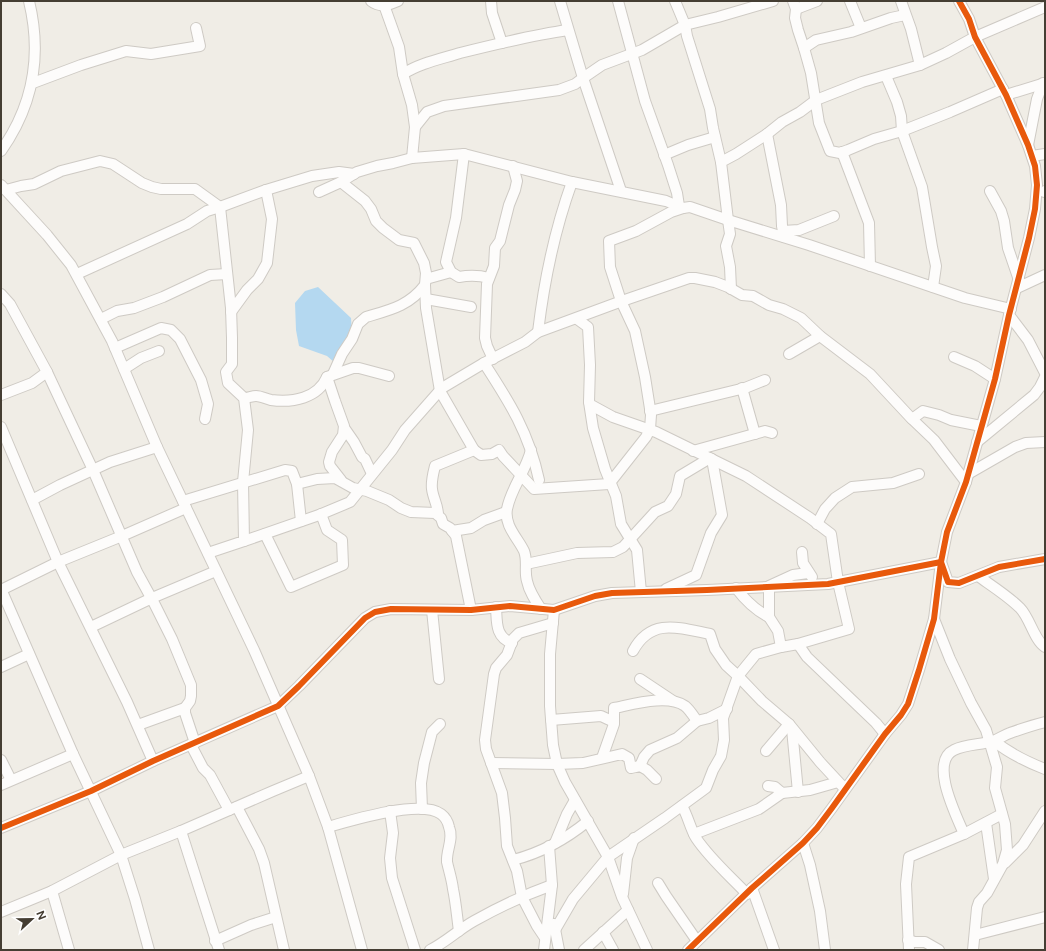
<svg xmlns="http://www.w3.org/2000/svg" width="1046" height="951" viewBox="0 0 1046 951" font-family="'Public Sans',sans-serif">
	<style>
		.water { fill: #b4d8f0 }
		.lines { fill: none; stroke-linecap: round; stroke-linejoin: round }
		.minor-casing { stroke: #cecac4; stroke-width: 12 }
		.minor { stroke: #fdfcfb; stroke-width: 10 }
		.cycleway-casing { stroke: #fff; stroke-width: 8 }
		.cycleway { stroke: #e8590c; stroke-width: 6 }
	</style>
	<rect width="100%" height="100%" fill="#f0ede6"/>
	<!-- water -->
	<polygon class="water" points="318,287 351,318 352,333 334,362 327,356 299,346 296,330 295,303 305,291"/>
	<g class="lines">
		<defs>
			<g id="minor">
				<path d="M371,1C380,8 389,5 398,1"/>
				<polyline points="491,1 492,13 502,43"/>
				<polyline points="618,1 645,101 668,165 677,193 679,206"/>
				<polyline points="675,1 685,25 687,36 710,109 713,128 721,162"/>
				<polyline points="793,1 796,9 795,18 798,30 804,48 811,73 819,123 830,151 840,153 848,150 874,139 902,131 950,112 1003,89"/>
				<polyline points="850,1 861,28"/>
				<polyline points="901,1 911,29 920,65"/>
				<polyline points="384,5 399,47 403,74 412,105 415,127 412,158"/>
				<polyline points="796,9 817,1"/>
				<polyline points="804,48 816,40 851,32 891,18 905,15"/>
				<path d="M403,74C420,63 441,59 460,53C496,44 532,35 568,30"/>
				<polyline points="886,76 897,102 901,116 902,131 922,187 932,247 936,266 933,287"/>
				<polyline points="33,83 81,65 126,51 151,54 200,46 196,28"/>
				<polyline points="1006,95 1045,83"/>
				<polyline points="415,127 427,112 444,106 559,90 575,84 583,78 560,1"/>
				<polyline points="767,134 781,205 782,226 784,237"/>
				<polyline points="1028,145 1037,99 1043,83"/>
				<path d="M1,151C33,106 42,55 29,1"/>
				<polyline points="842,152 869,223 870,266"/>
				<path d="M464,154L456,218L446,262L451,272L459,277C470,275 478,275 489,278"/>
				<polyline points="664,155 688,145 715,137"/>
				<polyline points="1032,156 1045,154"/>
				<path d="M341,182L365,201L371,209L376,221L383,228L399,240L414,243L424,263L426,273L425,285L426,308L440,391L474,450L435,466C433,474 431,481 432,489C433,498 438,505 438,515"/>
				<polyline points="1,185 47,235 71,265 112,341 157,447 254,650 309,776 328,827 362,950"/>
				<polyline points="6,190 21,186 34,184 61,171 100,161 113,164 142,183 152,187 161,189 195,189 220,207 231,308 232,338 232,364 226,372 228,383 244,398 248,430 243,482 244,541 208,553"/>
				<polyline points="621,191 583,78 602,65 642,50 685,25 718,17 773,1"/>
				<polyline points="990,191 1001,211 1004,221 1008,248 1019,280"/>
				<polyline points="319,192 341,182 357,172 377,166 393,163 412,158 464,154 572,182 666,201 683,208 690,207 728,220 721,162 736,154 767,134 782,122 800,112 816,100 862,82 920,65 946,53 975,37 1045,7"/>
				<polyline points="1044,192 1045,191"/>
				<polyline points="783,231 799,230 834,216"/>
				<polyline points="77,274 187,224 207,211 220,207 266,190 312,176 339,172 354,174"/>
				<polyline points="426,279 451,272"/>
				<polyline points="1017,288 1045,275"/>
				<polyline points="731,289 730,267 726,246 730,234 728,220 809,245 965,298 1011,309"/>
				<polyline points="1,294 10,304 47,372 32,383 1,395"/>
				<polyline points="426,299 471,307"/>
				<polyline points="231,312 247,290 258,279 267,263 272,219 266,190"/>
				<polyline points="1009,315 1028,340 1045,373"/>
				<polyline points="101,319 117,311 134,308 163,297 210,275 227,274"/>
				<polyline points="577,319 588,327 590,365 589,402 593,428 605,469 616,496 621,524 637,550 641,592"/>
				<path d="M538,332C544,282 555,229 572,182"/>
				<polyline points="115,348 161,328 171,330 180,339 201,380 208,404 205,419"/>
				<polyline points="789,354 820,336"/>
				<polyline points="954,357 975,366 995,379"/>
				<polyline points="493,359 487,346 485,338 487,284 494,266 495,248 500,241 509,205 515,190 517,181 513,166"/>
				<path d="M484,363C510,403 529,433 539,480"/>
				<polyline points="124,369 141,358 159,351"/>
				<polyline points="47,372 93,470 137,572 154,603 172,639 191,685 191,696 190,701 185,708 185,713 195,743"/>
				<path d="M333,374L342,354L352,339L358,324L366,317C390,310 409,306 425,285"/>
				<polyline points="327,377 335,401 344,426 343,435 332,452 329,462 330,466 341,480"/>
				<polyline points="742,388 755,434"/>
				<path d="M244,398C248,398 252,396 256,396C261,396 266,399 271,400C293,403 318,398 327,377L353,368H359L389,376"/>
				<polyline points="589,402 591,405 613,417 656,432 746,476 810,518 831,534 838,582 849,629 798,644"/>
				<polyline points="650,411 745,388 765,380"/>
				<polyline points="912,419 923,411 939,415 951,420 981,426"/>
				<polyline points="1,427 58,562 127,702 153,761"/>
				<polyline points="345,429 354,442 362,457 365,459 372,474"/>
				<polyline points="977,442 1034,395 1040,387 1045,377"/>
				<polyline points="474,450 481,455 492,454 499,450 503,456 534,489 609,484 646,437 650,429 651,415 645,377 635,331 621,301 610,267 609,241 636,231 671,212 683,208"/>
				<path d="M531,450C526,471 511,488 507,509C504,526 518,538 524,551C528,561 524,571 527,581C529,591 535,600 541,609"/>
				<polyline points="693,451 765,431 772,433"/>
				<polyline points="968,474 1015,447 1026,443 1045,442"/>
				<polyline points="297,484 317,479 335,478 353,488 367,491 389,500 401,508 411,512 435,513 441,518 443,524 450,528 456,536 471,610"/>
				<polyline points="32,500 60,485 110,462 157,447"/>
				<polyline points="183,501 285,470 292,471 297,484 301,521"/>
				<polyline points="817,524 825,509 835,498 852,487 893,483 919,474"/>
				<polyline points="452,531 471,528 484,520 506,512"/>
				<polyline points="265,534 291,587 343,565 342,540 327,530 321,514"/>
				<polyline points="244,541 319,515 350,502 392,450 405,430 442,388 484,363 525,342 538,332 622,301 689,278 695,278 715,282 728,287 742,295 753,296 769,305 783,309 801,318 820,336 870,374 911,418 934,440 966,482"/>
				<polyline points="802,552 803,563 812,577"/>
				<polyline points="526,564 577,553 613,552 623,547 655,512 668,506 676,494 680,476 710,458"/>
				<path d="M978,576C992,586 1008,596 1020,608C1030,618 1034,640 1045,647"/>
				<path d="M736,588C745,600 755,610 769,617"/>
				<polyline points="1,589 73,754 121,855 135,899 149,950"/>
				<polyline points="666,589 696,575 711,533 722,515 712,459"/>
				<polyline points="1,590 58,562 122,536 186,508"/>
				<path d="M496,607C497,622 495,637 512,643"/>
				<polyline points="432,610 439,679"/>
				<polyline points="554,610 550,654 550,706 553,745 557,764 565,782 608,857 622,897 647,950"/>
				<polyline points="934,619 950,659 971,703 986,730 997,767 995,788 1005,824 1007,850 1003,864 987,893 979,902 977,908 973,950"/>
				<polyline points="91,627 152,598 216,571"/>
				<polyline points="781,647 798,644 807,657 876,723 885,734"/>
				<path d="M633,651C651,617 680,628 710,634L715,649L726,665L738,676L762,701L789,724L820,762L845,789"/>
				<polyline points="1,667 29,654"/>
				<polyline points="640,679 673,701"/>
				<polyline points="551,720 601,716 614,722"/>
				<polyline points="138,725 185,708"/>
				<polyline points="792,729 798,792"/>
				<path d="M994,741C1009,753 1027,762 1045,769"/>
				<polyline points="191,745 203,768 210,775 229,810"/>
				<polyline points="766,751 789,724"/>
				<path d="M602,758L614,724V708C634,704 668,694 685,706C690,710 694,717 697,721L709,718L727,709"/>
				<polyline points="1,760 11,780"/>
				<polyline points="491,763 557,764 583,763 622,754 629,758 631,768 640,766 647,770 656,779"/>
				<polyline points="640,766 644,757 650,750 677,738 697,721"/>
				<polyline points="1,785 73,754"/>
				<polyline points="768,786 775,787 782,793 810,790 838,782"/>
				<path d="M682,806C688,816 690,828 696,838C710,859 730,876 747,894"/>
				<polyline points="237,807 259,849 264,863 284,950"/>
				<polyline points="422,809 421,783 424,763 432,732 440,724"/>
				<polyline points="390,811 393,833 390,858 392,878 415,950"/>
				<polyline points="986,823 994,879"/>
				<path d="M328,827C352,820 421,799 441,814C445,817 448,822 449,827C454,839 446,850 447,862C449,871 452,880 453,889C456,903 457,917 459,931"/>
				<polyline points="1,828 91,791 153,761 278,706 299,686 365,618 375,612 391,609 471,610 510,606 554,610 595,596 612,593 707,590 828,584 941,562 948,582 959,583 999,567 1045,559"/>
				<polyline points="181,831 219,950"/>
				<polyline points="694,834 759,809 782,793"/>
				<path d="M964,834C956,815 929,762 954,750C966,744 981,745 993,741C999,739 1004,735 1010,733C1021,729 1033,725 1045,722"/>
				<polyline points="555,843 567,814 575,800"/>
				<polyline points="803,843 810,865 820,911 825,950"/>
				<path d="M513,860C541,853 566,839 588,821"/>
				<polyline points="1005,863 1023,845 1045,811"/>
				<polyline points="658,883 666,896 697,941"/>
				<polyline points="752,888 774,950"/>
				<polyline points="52,891 69,950"/>
				<polyline points="623,894 627,858 634,838"/>
				<polyline points="1,912 52,891 121,855 181,831 273,791 309,776"/>
				<polyline points="554,924 559,950"/>
				<polyline points="555,930 573,899 608,857 665,818 706,788 713,770 721,756 724,740 723,718 738,676 756,654 781,647 778,631 769,617 769,586 793,575 808,573"/>
				<polyline points="603,932 613,950"/>
				<polyline points="975,935 1045,917"/>
				<polyline points="545,938 537,926 522,897 517,871 507,846 505,818 502,793 486,749 485,740 494,674 496,668 507,655 513,639 519,633 553,623"/>
				<polyline points="908,940 915,942 925,942 939,950"/>
				<polyline points="215,941 251,925 276,917"/>
				<path d="M430,950C446,942 458,930 474,921C497,908 527,894 552,885"/>
				<polyline points="544,950 552,885 549,846"/>
				<polyline points="584,950 628,910"/>
				<polyline points="688,950 752,888 803,843 817,828 832,808 885,734 901,715 908,704 919,670 934,619 941,562 947,532 966,482 995,379 1009,315 1029,238 1035,209 1037,185 1035,166 1028,145 1006,95 975,37 969,19 959,1"/>
				<polyline points="909,950 906,884 909,857 964,834 1002,814"/>
			</g>
		</defs>
		<!-- minor casing -->
		<use href="#minor" class="minor-casing"/>
		<!-- minor -->
		<use href="#minor" class="minor"/>
		<defs>
			<g id="cycleway">
				<polyline points="1,828 91,791 153,761 278,706 299,686 365,618 375,612 391,609 471,610 510,606 554,610 595,596 612,593 707,590 828,584 941,562 948,582 959,583 999,567 1045,559"/>
				<polyline points="688,950 752,888 803,843 817,828 832,808 885,734 901,715 908,704 919,670 934,619 941,562 947,532 966,482 995,379 1009,315 1029,238 1035,209 1037,185 1035,166 1028,145 1006,95 975,37 969,19 959,1"/>
			</g>
		</defs>
		<!-- cycleway casing -->
		<use href="#cycleway" class="cycleway-casing"/>
		<!-- cycleway -->
		<use href="#cycleway" class="cycleway"/>
	</g>
	<!-- border -->
	<rect width="1046" height="951" fill="none" stroke="#453e33" stroke-width="4"/>
	<!-- north arrow -->
	<g transform="translate(32 919) rotate(68)" stroke="#ffffff" stroke-width="3" paint-order="stroke">
	<path d="M0-3L7 15L0 10L-7 15Z" fill="#453e33"/>
	<text y="-6" font-size="11" font-weight="bold" text-anchor="middle" fill="#453e33">N</text>
	</g>
</svg>
